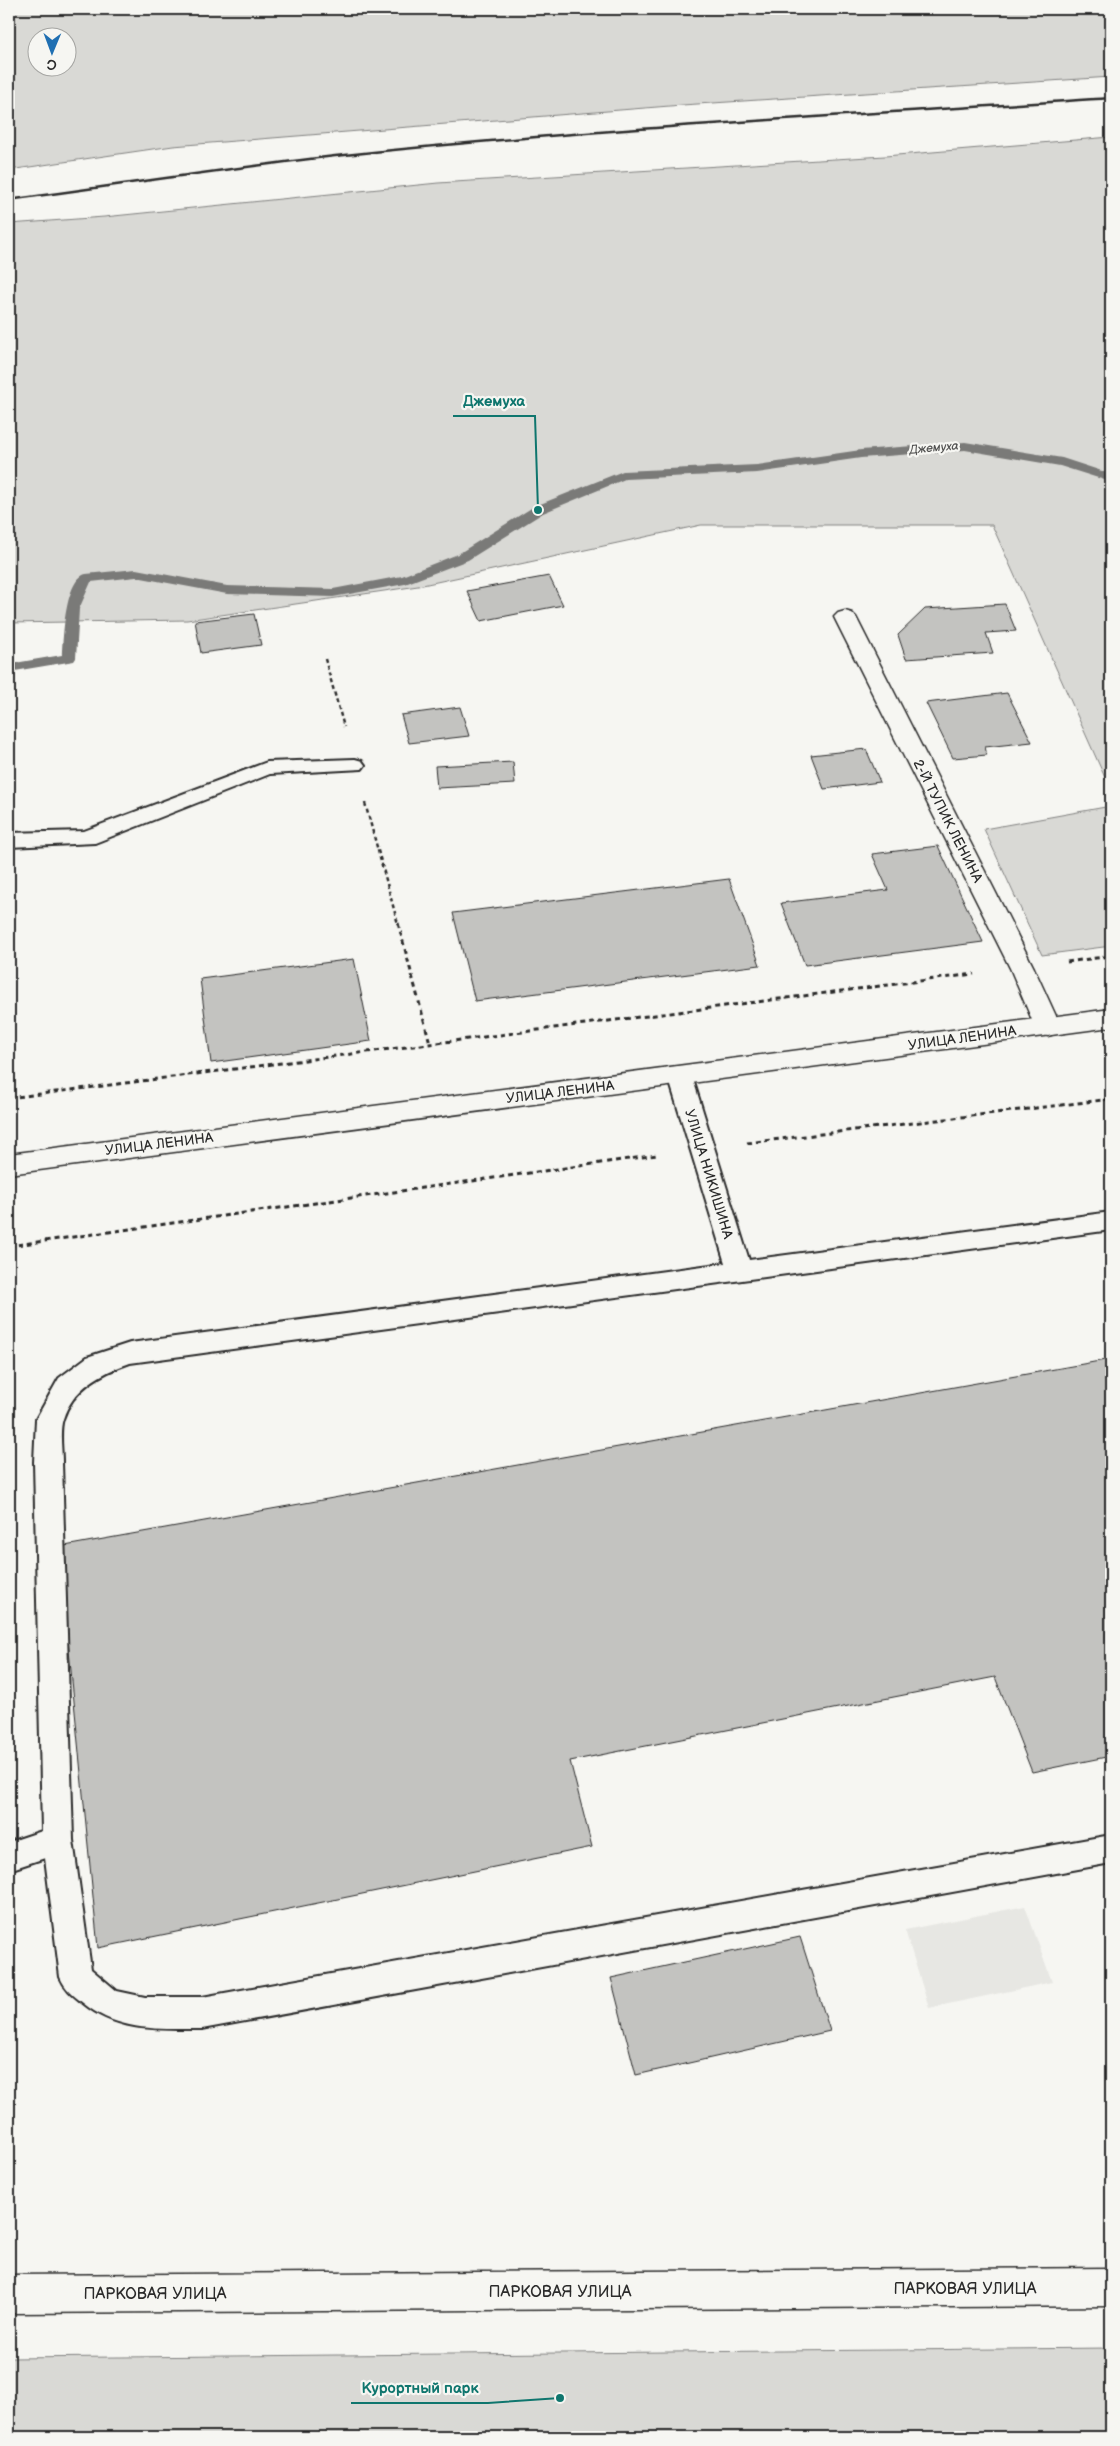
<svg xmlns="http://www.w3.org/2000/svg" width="1120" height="2446" viewBox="0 0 1120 2446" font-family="'Balsamiq Sans',sans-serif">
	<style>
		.built { fill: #e7e7e3 }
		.green { fill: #d9d9d5; stroke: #828280; fill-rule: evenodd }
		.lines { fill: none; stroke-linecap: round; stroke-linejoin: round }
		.stream { fill: #7a7a78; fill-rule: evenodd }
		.building { fill: #c3c3c0; stroke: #2b2b2b }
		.lane-casing { stroke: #2b2b2b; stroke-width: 4 }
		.street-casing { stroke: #2b2b2b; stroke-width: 3 }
		.secondary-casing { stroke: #2b2b2b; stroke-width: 3 }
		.path-far1 { stroke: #2b2b2b; stroke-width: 2.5; stroke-dasharray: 4 3; stroke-linecap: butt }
		.path { stroke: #2b2b2b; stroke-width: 3; stroke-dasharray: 5 4; stroke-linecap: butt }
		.lane { fill: #f6f6f2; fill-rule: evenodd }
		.street { fill: #f6f6f2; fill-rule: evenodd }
		.secondary { fill: #f6f6f2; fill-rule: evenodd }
		.rail { stroke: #2b2b2b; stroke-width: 2.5 }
		.labels { text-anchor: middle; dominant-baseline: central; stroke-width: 4.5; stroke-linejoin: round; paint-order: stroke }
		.far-water-label { font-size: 12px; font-style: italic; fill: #525251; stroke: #f6f6f2 }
		.street-label { font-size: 14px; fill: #2b2b2b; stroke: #f6f6f2 }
		.near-street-label { font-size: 16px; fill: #2b2b2b; stroke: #f6f6f2 }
		.leader { fill: none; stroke: #0f766e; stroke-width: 2 }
		.callout-dot { fill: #0f766e; stroke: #f6f6f2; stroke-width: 2 }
		.callout-label { font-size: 15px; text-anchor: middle; font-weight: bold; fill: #0f766e; stroke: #f6f6f2; stroke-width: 4.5; stroke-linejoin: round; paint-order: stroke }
	</style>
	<rect width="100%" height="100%" fill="#f6f6f2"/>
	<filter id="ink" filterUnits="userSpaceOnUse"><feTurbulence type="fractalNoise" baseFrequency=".02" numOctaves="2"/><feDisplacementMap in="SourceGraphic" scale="10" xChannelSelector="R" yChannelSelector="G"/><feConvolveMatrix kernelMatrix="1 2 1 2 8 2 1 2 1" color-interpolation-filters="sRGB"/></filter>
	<g filter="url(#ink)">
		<!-- built -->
		<polygon class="built" points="1025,1906 1052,1982 929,2008 905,1930"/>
		<!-- green -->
		<g class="green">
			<path d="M9,9H1111V77L682,105L173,146L9,170ZM38,38H68V68H38Z"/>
			<polygon points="1111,137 1111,791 992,525 701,525 418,586 187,620 9,623 9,224 104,217 438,183 885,156"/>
			<polygon points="1111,806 1111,946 1042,955 984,829"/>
			<polygon points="1111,2348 1111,2437 9,2437 9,2358"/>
		</g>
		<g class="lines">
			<!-- stream -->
			<path class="stream" d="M965,442L1062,458L1111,474V482L1060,466L965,450L861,458L757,473L625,479L543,513L468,560L405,584L333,597L227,594L136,577L91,582L79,609L76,658L74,661L9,672V664L62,655C63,637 65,579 86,574L136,569L227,586L333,589L402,576L458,554L533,507L623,471L757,465L861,450Z"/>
		</g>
		<!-- building -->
		<g class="building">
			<polygon points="549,576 563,605 481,621 467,591"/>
			<polygon points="1005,604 1016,631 986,633 993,653 906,659 898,635 925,609"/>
			<polygon points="254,614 261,645 201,653 195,621"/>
			<polygon points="1007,693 1032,742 985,747 987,755 953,758 926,703"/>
			<polygon points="460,707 469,736 409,743 401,715"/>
			<polygon points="866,749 880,782 824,789 811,755"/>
			<polygon points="513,762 515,784 437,788 435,766"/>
			<polygon points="938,846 983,942 805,965 781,903 888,890 872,854"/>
			<polygon points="729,879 760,965 475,1001 453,913"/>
			<polygon points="354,959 371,1041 211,1063 200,979"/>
			<polygon points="1111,1359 1111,1756 1032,1772 995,1677 570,1761 592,1847 98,1948 59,1547"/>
			<polygon points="800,1937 830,2031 636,2075 611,1978"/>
		</g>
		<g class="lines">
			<defs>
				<g id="lane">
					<polygon points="355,759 362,761 365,765 362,769 270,774 95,843 9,847 9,833 84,831 267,762"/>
					<path d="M680,1068L688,1070L692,1076L749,1260L1111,1212V1230L130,1363C101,1373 73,1388 63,1419C59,1431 62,1449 62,1462L73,1840L91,1969L117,1991L145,1997H202L1111,1835V1863L202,2029C159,2029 118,2032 83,2003C73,1995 65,1989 60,1977L45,1858L9,1870V1842L42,1831L34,1462L36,1419L59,1378L87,1357L130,1343L725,1263L668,1076L672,1070Z"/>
				</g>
				<g id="street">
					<polygon points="845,611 852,613 856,617 1034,968 1061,1027 1057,1033 1048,1036 1039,1033 1035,1027 1010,968 834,617 838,613"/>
					<polygon points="1111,2268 1111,2306 9,2313 9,2275"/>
				</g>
				<polygon id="secondary" points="1111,1009 1111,1027 9,1174 9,1154"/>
			</defs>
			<!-- lane casing -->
			<use href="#lane" class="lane-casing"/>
			<!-- street casing -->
			<use href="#street" class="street-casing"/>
			<!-- secondary casing -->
			<use href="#secondary" class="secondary-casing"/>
			<!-- path-far1 -->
			<g class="path-far1">
				<polyline points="325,659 344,727"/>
				<polyline points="365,803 398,924"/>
			</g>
			<!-- path -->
			<g class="path">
				<polyline points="398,923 430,1043"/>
				<polyline points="1067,962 1111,956"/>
				<polyline points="9,1098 974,974"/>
				<polyline points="747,1143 1111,1099"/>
				<polyline points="9,1246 657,1155"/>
			</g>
			<!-- lane -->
			<use href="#lane" class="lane"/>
			<!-- street -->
			<use href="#street" class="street"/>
			<!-- secondary -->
			<use href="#secondary" class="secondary"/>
			<!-- rail -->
			<path class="rail" d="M9,200C121,185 233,167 345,155C600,128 856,115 1111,98"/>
		</g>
	</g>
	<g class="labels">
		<!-- far-water labels -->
		<g class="far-water-label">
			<text transform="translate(934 448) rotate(-5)">Джемуха</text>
		</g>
		<!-- street labels -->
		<g class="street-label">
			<text transform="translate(948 821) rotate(63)">2-Й ТУПИК ЛЕНИНА</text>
			<text transform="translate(962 1038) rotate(-8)">УЛИЦА ЛЕНИНА</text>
			<text transform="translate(560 1092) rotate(-7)">УЛИЦА ЛЕНИНА</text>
			<text transform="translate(159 1144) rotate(-7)">УЛИЦА ЛЕНИНА</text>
			<text transform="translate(709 1174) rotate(73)">УЛИЦА НИКИШИНА</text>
		</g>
		<!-- near-street labels -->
		<g class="near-street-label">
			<text x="965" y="2289">ПАРКОВАЯ УЛИЦА</text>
			<text x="560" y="2292">ПАРКОВАЯ УЛИЦА</text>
			<text x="155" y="2294">ПАРКОВАЯ УЛИЦА</text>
		</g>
	</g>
	<!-- callouts -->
	<path class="leader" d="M538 510L535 416H453M560 2398L488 2403H351"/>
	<g class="callout-dot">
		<circle cx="538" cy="510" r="5"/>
		<circle cx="560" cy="2398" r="5"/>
	</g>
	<g class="callout-label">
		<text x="494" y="406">Джемуха</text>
		<text x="420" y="2393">Курортный парк</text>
	</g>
	<!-- margin -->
	<rect width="1120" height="2446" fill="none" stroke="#f6f6f2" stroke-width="30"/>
	<rect x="15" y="15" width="1090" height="2416" fill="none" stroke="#2b2b2b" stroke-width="2" filter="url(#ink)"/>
	<!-- north arrow -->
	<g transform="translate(52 52) rotate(181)"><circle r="24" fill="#f6f6f2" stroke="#a5a5a2"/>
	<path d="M0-4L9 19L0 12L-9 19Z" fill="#1f6fb2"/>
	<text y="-8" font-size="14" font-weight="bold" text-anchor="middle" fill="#2b2b2b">С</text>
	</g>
</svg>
